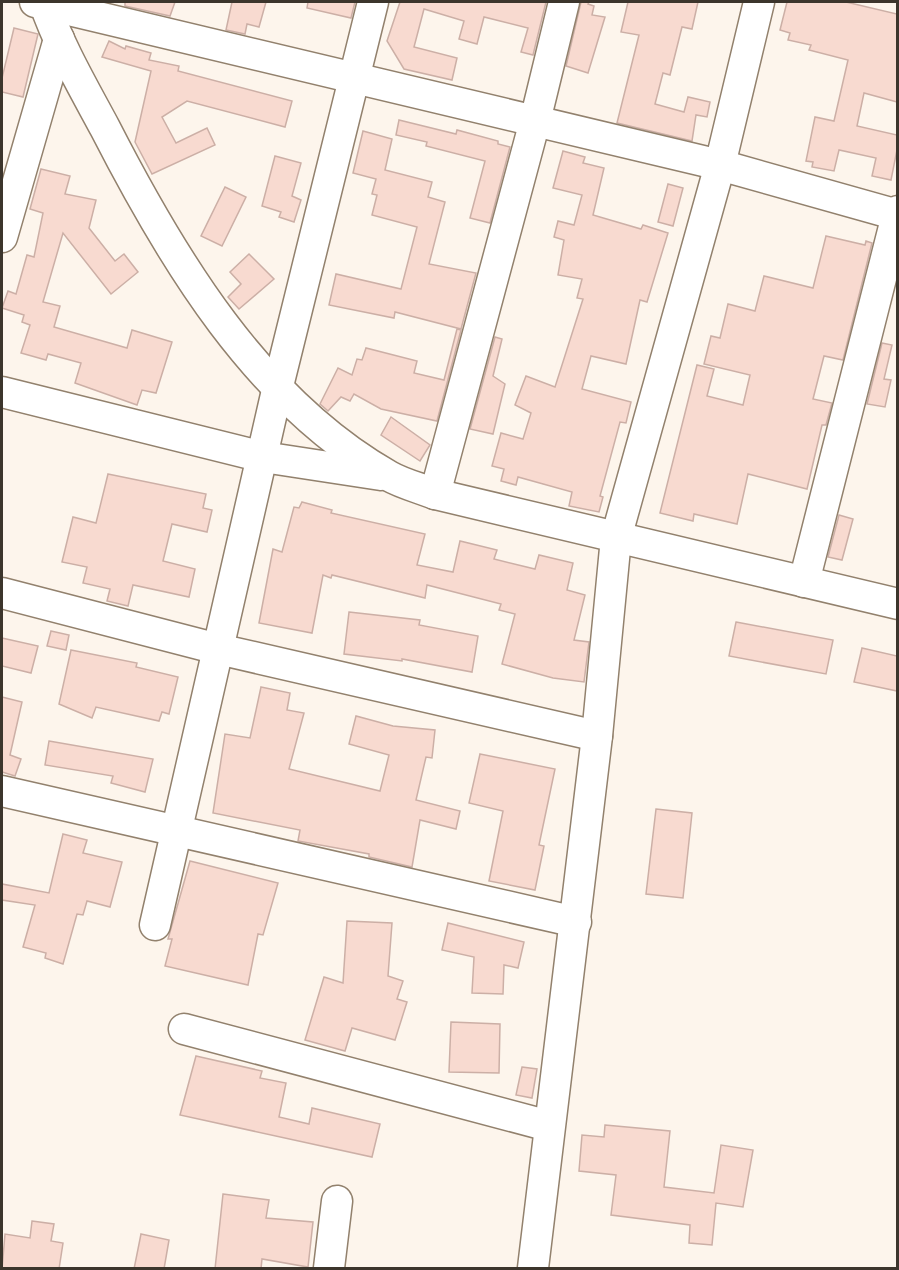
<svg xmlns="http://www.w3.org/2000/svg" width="899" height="1270" viewBox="0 0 899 1270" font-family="'Asap Condensed',sans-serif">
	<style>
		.building { fill: #f8dad0; stroke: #ccafa6; stroke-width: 1.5 }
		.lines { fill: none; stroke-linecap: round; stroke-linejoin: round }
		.minor-casing { stroke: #92816d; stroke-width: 33 }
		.minor { stroke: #fff; stroke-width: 30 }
	</style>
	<rect width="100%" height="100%" fill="#fdf5ec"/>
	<!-- building -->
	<g class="building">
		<polygon points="125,2 175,2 170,16 125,6"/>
		<polygon points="232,2 266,2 259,27 247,24 245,34 226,30"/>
		<polygon points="308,2 355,2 351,18 307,8"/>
		<polygon points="400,2 546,2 533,55 521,52 528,28 484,17 477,44 459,39 464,21 424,9 414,47 457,58 452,80 404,69 387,41"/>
		<polygon points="581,2 589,2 588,4 594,6 592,15 605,17 588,73 566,66"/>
		<polygon points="628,2 698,2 692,29 682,27 670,75 663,73 655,104 684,112 688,97 710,102 707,117 696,115 692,141 617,123 639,35 621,32"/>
		<polygon points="787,2 846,2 897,14 897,102 864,93 857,126 897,135 897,150 891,180 872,176 876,158 839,150 834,171 812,167 813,162 806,161 815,117 834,121 848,60 809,50 811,45 788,40 790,33 780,30"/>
		<polygon points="14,28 38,34 23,97 2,92 2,78"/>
		<polygon points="109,41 125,49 126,46 151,53 149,60 179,66 178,71 292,101 285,127 187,101 162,117 176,143 207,128 215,145 152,174 135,142 151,71 102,57"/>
		<polygon points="399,120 456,134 457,130 498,141 498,144 510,147 490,223 470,218 485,161 426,146 427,142 396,135"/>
		<polygon points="363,131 392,139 385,170 432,182 428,197 445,202 429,264 476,273 461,329 395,312 394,318 329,305 336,274 401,289 417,227 372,215 377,195 372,194 376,179 353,173"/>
		<polygon points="563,151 585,157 583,163 604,168 593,215 641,229 643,225 668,233 647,302 640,300 626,364 591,356 582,389 631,402 626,423 620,422 600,496 603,497 599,512 569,506 572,492 518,477 516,485 501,481 504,469 492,466 501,433 523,439 531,413 515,405 526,376 555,387 583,299 577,298 582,279 558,275 564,240 554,237 558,221 574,225 582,195 553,188"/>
		<polygon points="275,156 301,163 292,196 301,200 294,222 279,217 281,212 262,206"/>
		<polygon points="41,169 70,176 65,194 96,200 89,228 115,261 124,254 138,272 111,294 63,233 43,302 60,306 54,327 127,348 132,330 172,342 156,393 142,390 137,405 75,383 81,363 48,354 46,360 21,353 30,325 22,322 24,315 2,308 8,291 16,294 27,255 34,257 43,213 30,209"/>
		<polygon points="668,184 683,188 673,226 658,222"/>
		<polygon points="225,187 246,197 222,246 201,236"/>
		<polygon points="826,236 865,245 866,241 872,243 843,360 824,356 813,399 832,403 826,425 822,425 807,489 748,474 737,524 694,514 693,521 660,513 697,365 714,369 707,396 743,405 750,375 704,364 711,336 720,338 728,304 755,311 764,276 813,288"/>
		<polygon points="249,254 274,279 239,309 228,297 241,284 230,272"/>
		<polygon points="457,329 461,330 437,421 381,409 354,394 350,401 341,397 328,411 320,404 338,368 352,375 357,359 362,360 366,348 417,361 414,373 444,380"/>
		<polygon points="495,337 502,339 493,376 505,384 493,434 470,429"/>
		<polygon points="882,343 892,345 884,379 891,380 885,407 867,404"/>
		<polygon points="391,417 430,445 420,461 381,435"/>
		<polygon points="108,474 206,494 203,508 212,510 207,532 172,524 163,561 195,569 189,597 133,585 128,606 107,601 110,589 83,583 87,567 62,562 73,517 96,523"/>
		<polygon points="302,502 332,510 331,513 425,534 417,565 453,572 460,541 497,550 494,559 535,569 539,555 573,563 567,590 585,595 574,640 589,642 584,682 553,678 502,664 515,614 499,610 501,604 427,585 425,598 332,575 331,578 323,575 312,633 259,623 273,549 282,552 294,507 299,508"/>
		<polygon points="839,515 853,519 842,560 828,557"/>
		<polygon points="349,612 420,620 419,625 478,636 472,672 402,659 402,661 344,654"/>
		<polygon points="736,622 833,640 826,674 729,656"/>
		<polygon points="51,631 69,635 66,650 47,646"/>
		<polygon points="2,638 38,646 31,673 2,666"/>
		<polygon points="862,648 897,656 897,691 854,682"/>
		<polygon points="71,650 137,663 136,667 178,677 169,714 162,712 159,721 96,707 92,718 59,704"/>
		<polygon points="261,687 290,693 287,710 304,713 289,769 380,791 389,755 349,744 356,716 393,726 435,730 432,758 426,757 416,800 460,811 456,829 420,820 412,867 369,857 369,854 298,841 300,830 213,813 225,734 250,738"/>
		<polygon points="2,697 22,702 10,755 21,759 15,776 2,772"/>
		<polygon points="49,741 153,759 145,792 111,783 113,776 45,765"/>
		<polygon points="480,754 555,769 539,845 544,846 535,890 489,881 503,811 469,803"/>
		<polygon points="656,809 692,813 683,898 646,894"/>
		<polygon points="63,834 87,840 83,853 122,862 110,907 87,901 83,915 77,914 63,964 45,958 46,953 23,947 35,905 2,900 2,884 49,893"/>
		<polygon points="190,861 278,883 263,935 258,934 248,985 165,966 172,939 168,939"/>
		<polygon points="347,921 392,923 388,976 403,981 397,999 407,1002 395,1040 352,1028 345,1051 305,1040 324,977 343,983"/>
		<polygon points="448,923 524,942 518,968 504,965 503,994 472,993 474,957 442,950"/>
		<polygon points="451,1022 500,1024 499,1073 449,1072"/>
		<polygon points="196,1056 262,1071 260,1078 286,1083 279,1117 309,1124 312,1108 380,1124 372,1157 180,1115"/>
		<polygon points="522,1067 537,1069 532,1098 516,1095"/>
		<polygon points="605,1125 670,1131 664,1187 714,1193 721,1145 753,1150 743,1207 716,1203 712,1245 689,1243 690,1225 611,1215 616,1175 579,1171 582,1135 604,1137"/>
		<polygon points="223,1194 269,1200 266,1218 313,1222 308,1267 262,1259 261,1269 215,1269"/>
		<polygon points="32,1221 54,1224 51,1241 63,1243 59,1269 2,1269 5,1234 30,1238"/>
		<polygon points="141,1234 169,1240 164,1269 134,1269"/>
	</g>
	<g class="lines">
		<defs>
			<g id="minor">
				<polyline points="35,2 720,165 898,215"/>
				<path d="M44,2C59,46 83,87 105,128C172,259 257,401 389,476C403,484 420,488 435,494L898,604"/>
				<polyline points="2,237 59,39"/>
				<polyline points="2,392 263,457 381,475"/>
				<polyline points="435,494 535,121 564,2"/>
				<polyline points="804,582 898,211"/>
				<polyline points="2,593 218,649 597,736"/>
				<polyline points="2,791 576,922"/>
				<polyline points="155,925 278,386 373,2"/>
				<polyline points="184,1029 549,1126"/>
				<polyline points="329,1268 337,1201"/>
				<polyline points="533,1268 597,736 616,538 720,165 759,2"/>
			</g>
		</defs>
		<!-- minor casing -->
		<use href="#minor" class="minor-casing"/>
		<!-- minor -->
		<use href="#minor" class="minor"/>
	</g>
	<!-- border -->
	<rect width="899" height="1270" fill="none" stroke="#3c352c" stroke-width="6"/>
</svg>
